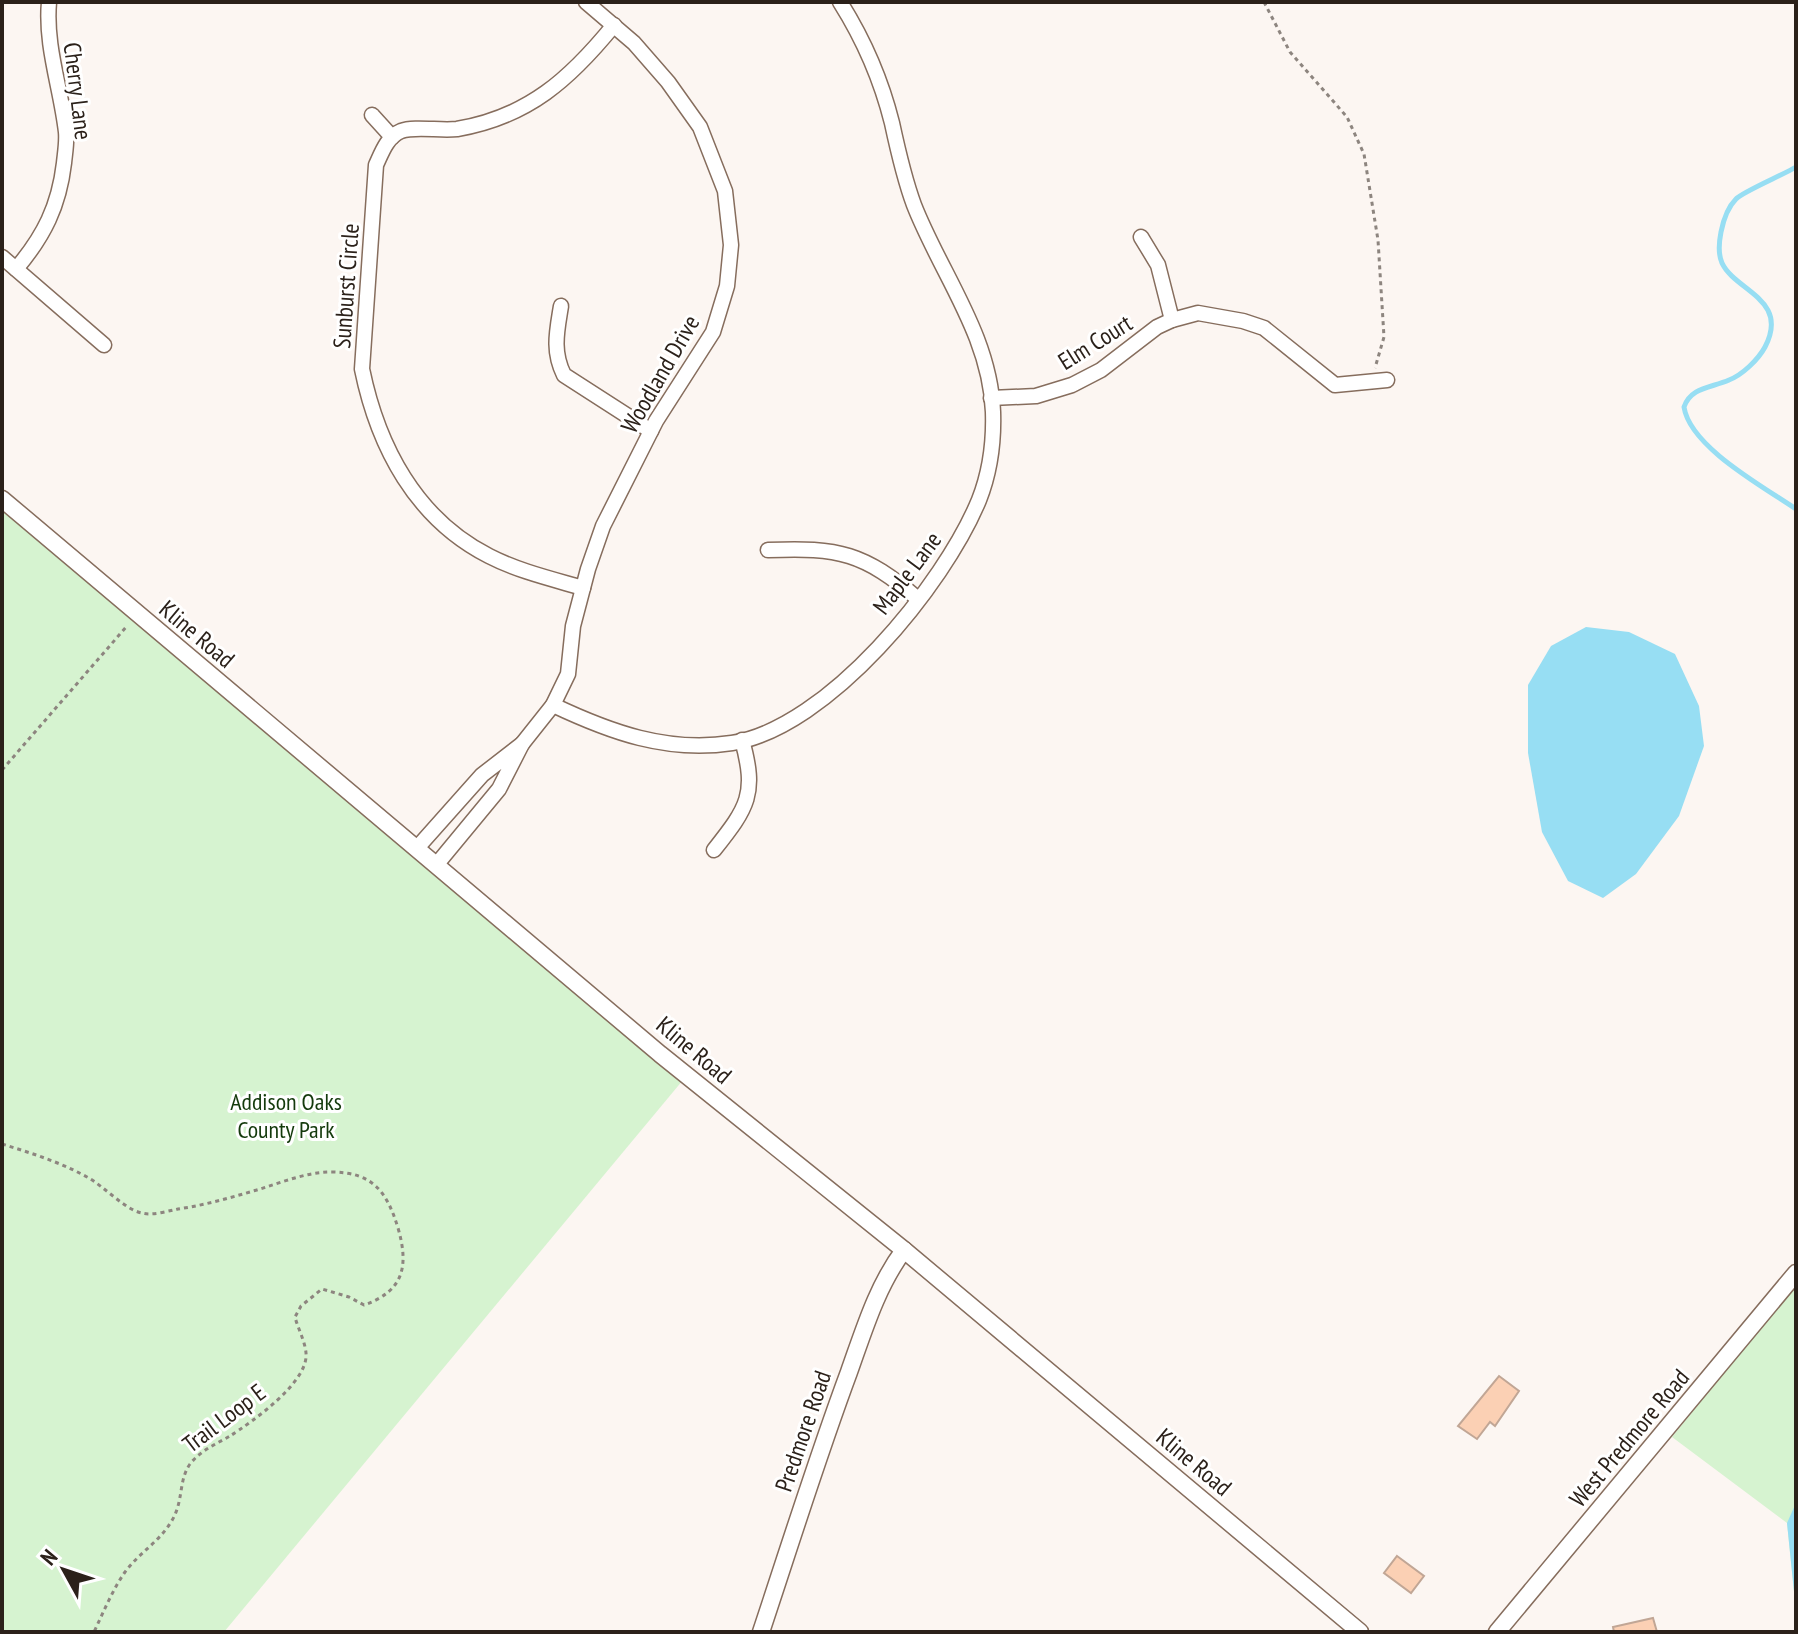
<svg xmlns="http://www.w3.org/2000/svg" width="1798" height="1634" viewBox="0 0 1798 1634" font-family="'PT Sans Narrow',sans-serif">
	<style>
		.green { fill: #d6f3d0 }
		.water { fill: #97def3 }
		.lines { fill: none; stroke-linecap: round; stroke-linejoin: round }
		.stream { stroke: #97def3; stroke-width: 5 }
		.building { fill: #fbd0b4; stroke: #c1a695; stroke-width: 2 }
		.minor-casing { stroke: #866d5d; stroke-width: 17 }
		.tertiary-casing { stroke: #866d5d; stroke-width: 19 }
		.path { stroke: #8d857f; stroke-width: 3; stroke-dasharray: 4 4; stroke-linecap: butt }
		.minor { stroke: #fff; stroke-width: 14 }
		.tertiary { stroke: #fff; stroke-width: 16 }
		.labels { text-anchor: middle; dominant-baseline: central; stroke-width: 6; stroke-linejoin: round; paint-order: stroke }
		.street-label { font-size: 24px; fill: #2b211a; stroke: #fff }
		.park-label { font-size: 24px; fill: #143a0c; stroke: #fff }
	</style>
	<rect width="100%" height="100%" fill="#fcf6f2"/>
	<!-- green -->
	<g class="green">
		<polygon points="2,497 683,1080 224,1632 2,1632"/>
		<polygon points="1796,1284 1796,1611 1787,1523 1672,1437"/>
	</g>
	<!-- water -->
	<g class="water">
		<polygon points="1586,627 1629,632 1675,654 1699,706 1704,746 1679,816 1636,874 1603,898 1568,881 1542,832 1528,753 1528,685 1551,646"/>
		<polygon points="1796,1503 1796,1611 1787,1523"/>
	</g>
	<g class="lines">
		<!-- stream -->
		<path class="stream" d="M1796,167C1785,174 1742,192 1736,199C1728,207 1723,222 1721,232C1719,242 1718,254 1722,263C1735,291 1790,299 1765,347C1758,360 1742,375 1729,380C1711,388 1691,387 1684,407C1690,447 1764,487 1796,509"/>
	</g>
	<!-- building -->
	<g class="building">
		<polygon points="1499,1376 1519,1391 1495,1426 1490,1422 1477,1439 1458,1426"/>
		<polygon points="1397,1556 1424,1576 1411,1593 1384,1573"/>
		<polygon points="1653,1618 1657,1632 1614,1632 1613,1627"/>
	</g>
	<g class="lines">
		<defs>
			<g id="minor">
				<polyline points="372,115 392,137"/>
				<polyline points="1141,237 1158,265 1172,320"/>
				<polyline points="2,257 104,345"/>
				<path d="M16,269C44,236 59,206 64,163C65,153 67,142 66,132C61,88 45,46 49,2"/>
				<path d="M561,306C557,331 552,351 564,375L651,431"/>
				<polyline points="991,398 1036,396 1072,385 1101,370 1157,327 1172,320 1198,313 1243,321 1264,328 1335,385 1387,380"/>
				<path d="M768,550C839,547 864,553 918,599"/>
				<path d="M583,588C552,579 518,571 489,556C416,519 378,447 362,369L376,165C382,152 387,137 401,131C414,126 441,131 457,129C528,117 570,79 614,25"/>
				<path d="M553,705C610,732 667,753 732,743C828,728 944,585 979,500C990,472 994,442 993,412C990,335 941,274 914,205C904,178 898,151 892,123C881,79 864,40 840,2"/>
				<polyline points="522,744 553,705 568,674 573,626 588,569 603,526 656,421 713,332 727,286 731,245 725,191 700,127 668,82 634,43 586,2"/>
				<polyline points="417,848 482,775 522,744 499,789 437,864"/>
				<path d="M714,850C748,807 757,794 742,740"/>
			</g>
			<g id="tertiary">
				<polyline points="2,499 660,1054 904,1250 1360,1632"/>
				<path d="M761,1632C790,1545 817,1458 849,1372C864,1330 877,1286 904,1250"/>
				<polyline points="1497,1632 1796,1273"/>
			</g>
		</defs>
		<!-- minor casing -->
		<use href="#minor" class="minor-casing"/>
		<!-- tertiary casing -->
		<use href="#tertiary" class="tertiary-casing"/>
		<!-- path -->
		<g class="path">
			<polyline points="1264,2 1290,52 1347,117 1364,154 1378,240 1384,337 1375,368"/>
			<polyline points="2,770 127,626"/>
			<path d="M2,1144C31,1153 60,1162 87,1177C104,1186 125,1210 142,1213C153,1216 167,1211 178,1209C206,1205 233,1197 260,1189C283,1182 307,1172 331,1172C373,1172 387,1192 398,1228C409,1266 404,1291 364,1305L349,1297L322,1289L301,1306L295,1317C298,1329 305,1341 306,1353C309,1382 252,1422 230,1436C216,1444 200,1451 190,1464C178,1481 184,1502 171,1522C159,1542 139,1553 125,1572C113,1589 103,1613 94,1632"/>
		</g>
		<!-- minor -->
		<use href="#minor" class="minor"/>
		<!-- tertiary -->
		<use href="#tertiary" class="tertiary"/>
	</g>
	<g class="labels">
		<!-- street labels -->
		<g class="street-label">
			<text transform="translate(78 91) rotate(83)">Cherry Lane</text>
			<text transform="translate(346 286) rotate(-86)">Sunburst Circle</text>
			<text transform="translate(1095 342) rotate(-32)">Elm Court</text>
			<text transform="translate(660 374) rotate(-60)">Woodland Drive</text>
			<text transform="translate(907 573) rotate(-53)">Maple Lane</text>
			<text transform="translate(197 634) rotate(40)">Kline Road</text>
			<text transform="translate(694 1050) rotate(40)">Kline Road</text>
			<text transform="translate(224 1418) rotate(-37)">Trail Loop E</text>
			<text transform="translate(803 1431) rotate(-71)">Predmore Road</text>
			<text transform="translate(1629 1438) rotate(-50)">West Predmore Road</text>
			<text transform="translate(1194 1462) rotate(40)">Kline Road</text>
		</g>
		<!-- park labels -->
		<g class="park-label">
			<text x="286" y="1101">Addison Oaks<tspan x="286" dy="28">County Park</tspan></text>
		</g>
	</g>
	<!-- border -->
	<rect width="1798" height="1634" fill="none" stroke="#2b211a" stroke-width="8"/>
	<!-- north arrow -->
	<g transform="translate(64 1570) rotate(310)" stroke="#ffffff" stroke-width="6" paint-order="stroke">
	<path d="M0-6L14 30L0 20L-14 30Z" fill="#2b211a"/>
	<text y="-12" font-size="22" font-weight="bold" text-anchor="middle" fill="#2b211a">N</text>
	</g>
</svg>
